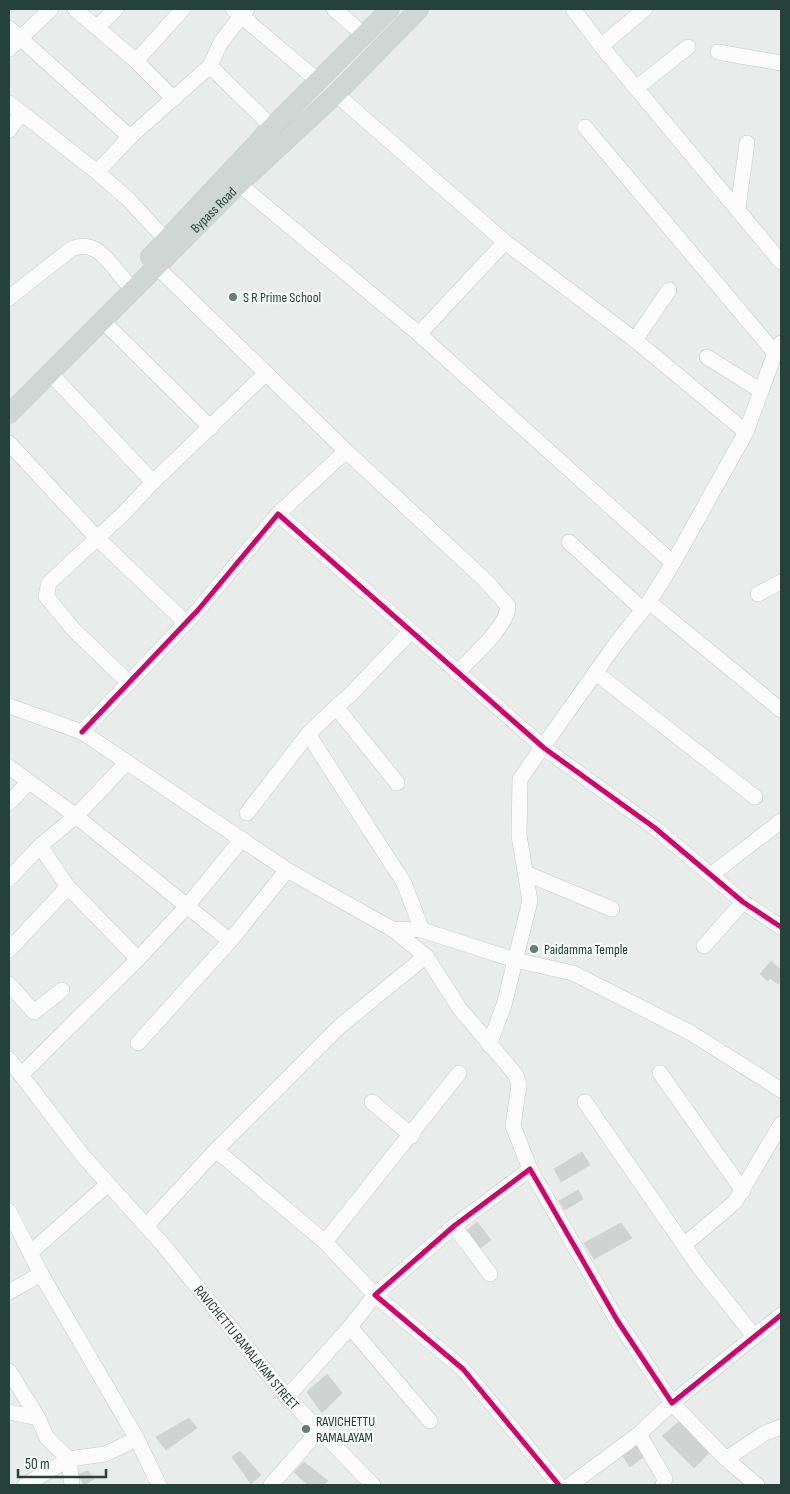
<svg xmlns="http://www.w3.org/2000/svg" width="790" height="1494" viewBox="0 0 790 1494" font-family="'Sofia Sans Condensed',sans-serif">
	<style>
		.building { fill: #cfd4d2; stroke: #d1d6d4 }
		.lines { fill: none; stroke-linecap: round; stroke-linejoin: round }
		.minor-casing { stroke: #c5cac8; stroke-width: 16 }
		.major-casing { stroke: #c3ccc9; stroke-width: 20 }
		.minor { stroke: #fcfcfc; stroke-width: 15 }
		.major { stroke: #cfd7d5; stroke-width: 19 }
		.cycleway-casing { stroke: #f7fbf9; stroke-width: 8 }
		.cycleway { stroke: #d6006c; stroke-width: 5 }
		.poi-dot { fill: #697e78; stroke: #f7fbf9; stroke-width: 2 }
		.labels { text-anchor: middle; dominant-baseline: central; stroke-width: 4.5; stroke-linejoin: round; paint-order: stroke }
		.street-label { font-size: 14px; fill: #24423a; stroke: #f7fbf9 }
		.poi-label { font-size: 14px; fill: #24423a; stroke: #f7fbf9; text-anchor: start }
	</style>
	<rect width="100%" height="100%" fill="#e8edeb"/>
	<!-- building -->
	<g class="building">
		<polygon points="771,961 781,970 781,980 778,984 770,978 768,981 760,974"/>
		<polygon points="582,1152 590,1165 561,1182 554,1169"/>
		<polygon points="578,1190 583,1199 565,1210 559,1201"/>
		<polygon points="477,1222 491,1240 478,1250 465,1232"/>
		<polygon points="621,1223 632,1238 594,1259 584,1243"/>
		<polygon points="327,1374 342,1393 322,1413 307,1392"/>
		<polygon points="189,1418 197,1428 166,1450 156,1437"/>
		<polygon points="680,1421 709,1453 694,1468 662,1436"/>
		<polygon points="640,1441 650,1452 630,1467 623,1456"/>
		<polygon points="240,1451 261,1475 251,1484 232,1457"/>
		<polygon points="304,1462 328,1481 324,1485 308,1485 294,1472"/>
		<polygon points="88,1471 94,1479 84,1485 78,1474"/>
	</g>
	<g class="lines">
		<defs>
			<g id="minor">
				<polyline points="75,9 136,61 174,99"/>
				<polyline points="233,9 317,80"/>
				<polyline points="334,9 363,34"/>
				<polyline points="573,9 601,46 781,262"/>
				<polyline points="97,27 116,9"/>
				<polyline points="9,28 130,137"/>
				<polyline points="601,46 645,9"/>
				<polyline points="9,49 51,9"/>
				<polyline points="718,52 781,63"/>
				<polyline points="136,61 183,9"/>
				<polyline points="210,66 272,127"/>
				<polyline points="636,88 688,47"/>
				<polyline points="336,94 505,242 635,340 746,432 775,353 781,343"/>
				<polyline points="9,103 97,172 128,199 166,240"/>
				<polyline points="585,127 775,353"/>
				<polyline points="9,130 21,114"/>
				<polyline points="97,172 130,137 210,66 221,42 247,9"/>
				<polyline points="239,184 419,334 505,242"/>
				<polyline points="738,208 747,143"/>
				<path d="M157,267L346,451L486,581L508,606C508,626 471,658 457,673"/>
				<path d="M9,298L71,249C97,238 110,264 126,282"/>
				<polyline points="102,320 211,428"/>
				<polyline points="419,334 673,563 746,432"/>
				<polyline points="635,340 669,290"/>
				<polyline points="707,357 761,391"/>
				<polyline points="50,373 153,482"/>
				<polyline points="9,443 97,538 186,623"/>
				<polyline points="278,514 346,451"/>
				<polyline points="569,542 643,610"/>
				<polyline points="758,594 781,582"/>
				<polyline points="649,602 673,563"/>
				<polyline points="596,673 755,797"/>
				<polyline points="129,683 73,629 46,596 49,583 124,513 153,482 266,373"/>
				<polyline points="9,706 82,732 287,870 392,929 422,930 515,960 573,973 691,1033 781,1090"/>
				<polyline points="336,707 350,695 410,632"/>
				<polyline points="82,732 198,610 278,514 544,748 655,828 743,902 781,927"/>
				<polyline points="9,767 76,816 230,941"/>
				<polyline points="397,783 336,707 308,734 404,883 422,930"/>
				<polyline points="9,803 29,782"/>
				<polyline points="247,813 308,734"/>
				<polyline points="40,846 68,887 138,959"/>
				<polyline points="525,873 612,909"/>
				<polyline points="711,875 781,821"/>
				<polyline points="9,879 40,846 76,816 127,762"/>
				<polyline points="392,929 426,956 460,1009 516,1075 519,1085 513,1126 530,1169"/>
				<polyline points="704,946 743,902"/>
				<polyline points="9,950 68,887"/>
				<polyline points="9,984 34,1012 62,990"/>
				<polyline points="138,1043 230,941 287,870"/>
				<polyline points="489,1045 504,1005 530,901 519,835 520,779 615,645 649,602 781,710"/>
				<path id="s1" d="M9,1059L83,1156L164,1246L287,1397L373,1485"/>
				<polyline points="660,1073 743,1191"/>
				<polyline points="21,1075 138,959 187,906 242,839"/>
				<polyline points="372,1102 412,1136"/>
				<polyline points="585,1102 699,1267 754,1336"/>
				<polyline points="216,1150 340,1026 426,956"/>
				<polyline points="9,1211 41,1274 137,1439 159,1485"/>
				<polyline points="146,1226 216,1150 325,1242 459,1073"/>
				<polyline points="454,1226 490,1274"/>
				<polyline points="685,1244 735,1202 781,1124"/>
				<polyline points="31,1252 108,1184"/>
				<polyline points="9,1292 41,1274"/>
				<polyline points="350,1327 430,1421"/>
				<polyline points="9,1371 38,1418"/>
				<polyline points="287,1397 350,1327 375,1295 325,1242"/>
				<polyline points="9,1412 38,1418 47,1438 69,1459 105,1454 137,1439"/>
				<polyline points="639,1434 665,1479 663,1485"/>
				<polyline points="726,1459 757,1485"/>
				<polyline points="25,1485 69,1459 72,1485"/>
				<polyline points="271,1485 319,1430"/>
				<polyline points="559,1485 463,1369 375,1295 454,1226 530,1169 617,1320 672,1403 781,1315"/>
				<polyline points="570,1485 639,1434 672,1403 726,1459 765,1433 781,1427"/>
			</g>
			<g id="major">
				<polyline points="150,257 272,127 390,9"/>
				<path id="s2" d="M9,414L239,184L336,94L419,9"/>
			</g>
		</defs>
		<!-- minor casing -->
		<use href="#minor" class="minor-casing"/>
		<!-- major casing -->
		<use href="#major" class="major-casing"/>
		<!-- minor -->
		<use href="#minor" class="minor"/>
		<!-- major -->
		<use href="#major" class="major"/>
		<defs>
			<g id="cycleway">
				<polyline points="82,732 198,610 278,514 544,748 655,828 743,902 781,927"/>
				<polyline points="559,1485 463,1369 375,1295 454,1226 530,1169 617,1320 672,1403 781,1315"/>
			</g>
		</defs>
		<!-- cycleway casing -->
		<use href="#cycleway" class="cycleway-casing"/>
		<!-- cycleway -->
		<use href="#cycleway" class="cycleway"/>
	</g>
	<!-- markers -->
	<g class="poi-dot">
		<circle cx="233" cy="297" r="5"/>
		<circle cx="534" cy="949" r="5"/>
		<circle cx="306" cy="1429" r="5"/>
	</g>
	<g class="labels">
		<!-- street labels -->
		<g class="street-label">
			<text stroke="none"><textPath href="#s2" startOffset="289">Bypass Road</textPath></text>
			<text stroke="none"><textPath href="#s1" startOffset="374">RAVICHETTU RAMALAYAM STREET</textPath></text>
		</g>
		<!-- poi labels -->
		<g class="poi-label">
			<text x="243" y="297">S R Prime School</text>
			<text x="544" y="949">Paidamma Temple</text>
			<text x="316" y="1421">RAVICHETTU<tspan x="316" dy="16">RAMALAYAM</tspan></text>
		</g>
	</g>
	<!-- border -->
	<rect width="790" height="1494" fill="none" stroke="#24423a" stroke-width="20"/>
	<!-- scale -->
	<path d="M18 1469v8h88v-8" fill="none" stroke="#24423a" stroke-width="2.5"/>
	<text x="25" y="1469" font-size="15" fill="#24423a" stroke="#f7fbf9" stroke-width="4" paint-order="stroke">50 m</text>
</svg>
